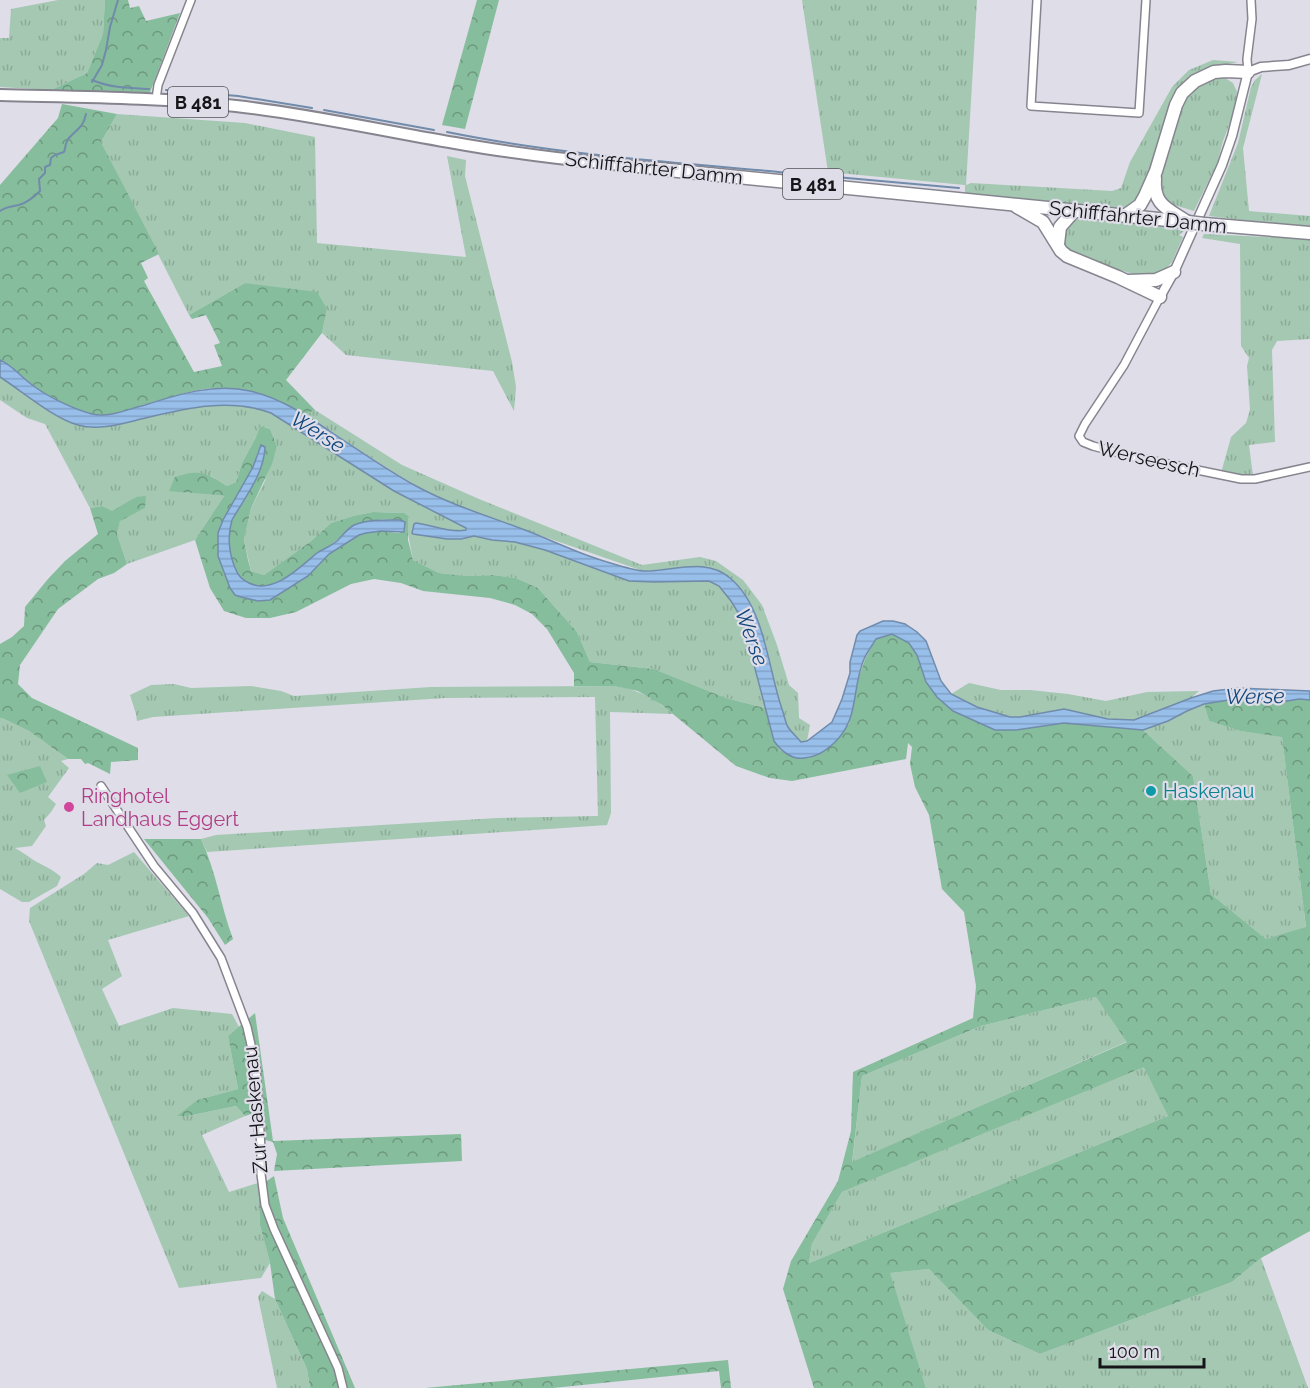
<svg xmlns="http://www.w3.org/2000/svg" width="1310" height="1388" viewBox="0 0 1310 1388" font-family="Raleway,sans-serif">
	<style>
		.grass { fill: url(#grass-tufts) }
		.forest { fill: url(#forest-crowns); fill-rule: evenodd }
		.water { fill: url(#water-rules); stroke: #718bab; stroke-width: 1.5 }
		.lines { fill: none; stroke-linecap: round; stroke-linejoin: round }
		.stream { stroke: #718bab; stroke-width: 2 }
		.minor-casing { stroke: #86858f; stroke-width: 10 }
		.tertiary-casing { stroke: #86858f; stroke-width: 11 }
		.primary-casing { stroke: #86858f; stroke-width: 14 }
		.trunk-casing { stroke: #86858f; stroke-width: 15 }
		.minor { stroke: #fff; stroke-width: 7 }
		.tertiary { stroke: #fff; stroke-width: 8 }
		.primary { stroke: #fff; stroke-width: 10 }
		.trunk { stroke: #fff; stroke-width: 12 }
		.trunk-bridge-casing { stroke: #86858f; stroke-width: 15; stroke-linecap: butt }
		.trunk-bridge { stroke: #fff; stroke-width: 12 }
		.culture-dot { fill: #0f9aa8; stroke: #dedde8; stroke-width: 2 }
		.hotel-dot { fill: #d1479c; stroke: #dedde8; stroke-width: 2 }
		.labels { text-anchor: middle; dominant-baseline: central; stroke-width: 4.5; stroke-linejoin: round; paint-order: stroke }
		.shield { fill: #dedde8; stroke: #525157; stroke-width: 1.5 }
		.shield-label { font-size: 18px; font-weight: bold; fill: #161519 }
		.street-label { font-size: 20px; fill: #161519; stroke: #dedde8 }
		.culture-label { font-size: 20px; fill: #0d838f; stroke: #dedde8; text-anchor: start }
		.hotel-label { font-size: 20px; fill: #b23c85; stroke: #dedde8; text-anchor: start }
		.water-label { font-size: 21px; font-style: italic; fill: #12477c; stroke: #dedde8 }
	</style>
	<defs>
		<pattern id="grass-tufts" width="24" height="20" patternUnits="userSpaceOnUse" patternTransform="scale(1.5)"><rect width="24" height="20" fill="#a4c8b2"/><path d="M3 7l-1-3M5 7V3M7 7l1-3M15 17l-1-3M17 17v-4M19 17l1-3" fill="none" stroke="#8cab98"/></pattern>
		<pattern id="forest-crowns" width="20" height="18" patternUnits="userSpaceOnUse" patternTransform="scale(1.5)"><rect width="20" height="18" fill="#86bd9c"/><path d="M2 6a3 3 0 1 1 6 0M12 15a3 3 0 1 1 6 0" fill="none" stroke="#6d987e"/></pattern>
		<pattern id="water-rules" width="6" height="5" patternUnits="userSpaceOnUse" patternTransform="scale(1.5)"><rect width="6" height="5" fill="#98beea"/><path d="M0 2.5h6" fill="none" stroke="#82a2c8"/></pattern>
	</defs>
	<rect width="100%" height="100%" fill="#dedde8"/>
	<!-- grass -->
	<g class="grass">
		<polygon points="58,0 105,0 103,34 87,73 51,90 0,87 0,38 9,38 11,9"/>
		<polygon points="802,0 977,0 966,185 971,183 1112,191 1121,188 1130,162 1172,87 1189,70 1213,60 1238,62 1223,65 1204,71 1178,90 1169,106 1146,183 1135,204 1121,209 965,193 965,185 828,172"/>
		<polygon points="1262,74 1243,148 1249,211 1310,216 1310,229 1209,216 1238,143 1251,87 1255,80"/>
		<polygon points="1225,78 1233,83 1237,92 1234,112 1223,141 1217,164 1194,211 1174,205 1164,197 1159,186 1161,171 1181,104 1198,84 1214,79"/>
		<polygon points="117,114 245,123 315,137 317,243 466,257 447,156 466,160 465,176 512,362 516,387 514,411 493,371 346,355 322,333 327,309 245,283 189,315 101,142"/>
		<polygon points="1077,219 1086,219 1171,228 1184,231 1179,235 1183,237 1172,262 1165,270 1157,275 1137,275 1106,266 1069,251 1063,241 1063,232 1068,224"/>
		<polygon points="1204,234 1310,239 1310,339 1277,341 1272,350 1275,442 1249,445 1253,476 1221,473 1231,437 1246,423 1250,410 1247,366 1249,358 1241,346 1240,244 1202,238"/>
		<path d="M0,377C19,390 38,403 58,414C65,418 72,423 79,425C95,431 117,425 134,421C178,410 235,393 278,417L394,491L466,528V530C450,533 432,525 416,523C413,526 412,528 412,533L413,534L447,539H461L474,536L492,540L515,542L545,550L629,581L654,582L709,581L719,586L731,600L742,619L765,708L726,698L654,669L590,662L577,632L538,588L516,578L493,575L467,576L439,573L413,560L404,513L373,512L353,516L331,523L311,541L264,575L251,571L244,540L251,508L264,483L277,446L270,429L260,426L256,437L242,463L236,482L227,486L211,476L186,493H204L224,496L195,540L127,564L117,534L120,520L145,508L136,497L112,512L102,506L90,508L45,424L27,418L0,400Z"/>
		<polygon points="315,410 402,465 479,499 642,565 700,557 716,561 743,580 762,605 777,645 789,685 798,693 799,718 810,725 807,741 801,742 788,728 777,696 766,644 750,604 699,566 643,571 470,511 427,492 400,476 304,415"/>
		<polygon points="969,683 1001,690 1030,690 1068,694 1106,701 1147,692 1199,691 1191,698 1134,720 1010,717 977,707 951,694"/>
		<path d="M174,684L191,688L251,686L281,691L294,696L431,687L614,686C638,689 655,699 673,714L610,712L611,813L607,825L207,852L201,839L216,835L497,818L598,816L595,697L445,698L153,717L137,721L136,714L130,695L151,685Z"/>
		<polygon points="1204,704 1209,721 1240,731 1282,736 1306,928 1266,939 1211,894 1193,776 1143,730 1168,721 1187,711"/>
		<path d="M0,718L4,719L29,731L68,759L61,761L69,768L48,797L56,804L51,812L44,820L46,826L32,846L15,848C21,851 26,855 32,859C41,865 53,869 61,877L57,886L29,902H22L0,889Z"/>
		<polygon points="134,852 189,916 108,940 122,976 102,989 119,1026 173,1008 232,1014 239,1027 228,1036 238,1089 197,1100 178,1116 188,1116 236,1106 245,1116 202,1135 229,1192 261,1182 258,1187 260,1225 270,1263 261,1278 179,1288 29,921 30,908 84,874 97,863 108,865"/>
		<polygon points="1096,997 1128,1041 852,1163 862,1076 981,1026"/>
		<polygon points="1145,1066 1168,1116 809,1263 812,1244 842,1192"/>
		<polygon points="1261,1258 1308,1388 926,1388 889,1273 929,1269 988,1330 1040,1354 1232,1282"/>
		<polygon points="262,1291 275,1299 307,1369 310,1388 277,1388 258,1297"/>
	</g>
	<!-- forest -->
	<g class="forest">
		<polygon points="105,0 128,0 130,8 139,6 146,21 180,13 149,95 51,90 87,73 103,34"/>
		<polygon points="477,0 499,0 465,129 442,125"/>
		<path d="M62,104L117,114L101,142L159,254L141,263L148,278L144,281L194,372L222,366L214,345L220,343L206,315L192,319L189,315L245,283L317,292L327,309L322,333L286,380L315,410L304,415C278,399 249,388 218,388C196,388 165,399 143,405C127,410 111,417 94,414C76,411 43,394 29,382C19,375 11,364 0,360V185L58,118Z"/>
		<path d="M260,426L270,429L277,446L272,464L251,508L244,540L248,560L251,571L264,575L311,541L331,523L353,516L373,512L404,513L408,516V540L413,560L439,573L467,576L493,575L516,578L538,588L577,632L590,662L654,669L726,698L765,708L774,741L780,750L797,759L849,724L857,683L865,659L876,639L892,634L909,643L917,655L926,682L937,697L953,711L1016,730L1064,723L1143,730L1193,776L1211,894L1266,939L1306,927L1282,737L1240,731L1209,721L1204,704L1235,699L1287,701L1299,699L1310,700V1231L1261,1258L1232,1282L1040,1354L988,1330L929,1269L890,1273L926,1388H814L783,1289L791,1261L838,1181L851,1131L853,1072L973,1018L976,986L964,912L942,889L929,815L915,787L910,764L912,747L908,743L906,759L792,781L770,778L736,766L662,705L638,691L614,686H574V673L547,629L532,614L515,605L490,598L423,591L401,583L374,579L351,584L296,612L270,618H246L224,611L210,588L195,540L224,496C205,493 188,493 169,491L175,477C199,469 206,472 227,486L236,482L242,463L256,437ZM265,447C264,474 245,497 232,520C227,536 229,555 236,570C238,576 243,580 249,583C273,595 300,567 318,553C324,549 331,545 337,540C343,535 347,528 354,525C366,520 393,517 404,522L405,530L399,533L381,531L366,533L359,535L329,554L308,576L270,599L258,601L241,597L235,595L230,588L218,556L220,526L253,467L258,451ZM1096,997L1127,1042L852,1162L862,1076L981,1026ZM1144,1067L1168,1116L809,1263L812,1244L842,1192Z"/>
		<polygon points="146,496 145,508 120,521 117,534 127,564 114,573 98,579 58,609 20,665 18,684 32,698 138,748 138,760 111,762 110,774 88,763 85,764 81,759 68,759 29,731 4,719 0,718 0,644 12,637 24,626 25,607 48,579 65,561 98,534 90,508 102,506 112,511 136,497"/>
		<polygon points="40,766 47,782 20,793 7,775"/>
		<path d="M144,839H201C216,871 221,907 233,939L225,945L208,918Z"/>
		<polygon points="255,1013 273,1141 461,1134 462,1161 274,1171 277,1154 273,1142 254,1137 251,1114 245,1116 236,1106 188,1116 177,1116 197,1100 238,1089 228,1036"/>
		<polygon points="274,1176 283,1218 355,1388 310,1388 307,1369 275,1299 270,1263 260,1225 258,1187"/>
		<polygon points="728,1360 731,1388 721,1388 719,1371 553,1388 425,1388"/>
	</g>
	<!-- water -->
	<g class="water">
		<path d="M0,360C12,365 20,376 31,384C46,396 73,409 92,414C110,418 128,409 145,405C179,394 215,383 250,391C282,398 310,418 337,436C363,453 389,471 416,486C451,505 488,516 525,530C546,538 567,548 589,556C600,560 634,571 645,571C674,571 706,557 730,578C765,607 768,669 782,709C784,714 785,722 788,727C791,732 797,737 801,742L807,741L832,722L842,699L850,673V662L857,635L860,631L883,621H893L905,624L917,632L926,641L941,681L951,694L977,707L1010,717H1020L1064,709L1108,719L1134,720L1191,698L1213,691L1238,688L1310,691V700L1299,699L1287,701L1235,699L1204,704L1187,711L1168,721L1143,730L1064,723L1016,730H995L953,711L937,697L926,682L917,655L909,643L892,634L876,639C872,646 867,652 864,659C851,690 860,720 833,744C824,752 816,757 804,758C792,760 781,751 774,741L742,619L731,601L719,586L709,581L654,582L629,581L545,550L515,542L492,540L474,536L461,539H447L413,534L412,533L414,524L416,523C432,525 450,533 466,530V528L394,491L271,413C228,397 183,409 141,419C121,424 98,431 78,425C53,418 22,391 0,377Z"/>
		<path d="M261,445L265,447C264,474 245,497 232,520C227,536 229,555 236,570C238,576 243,580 249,583C273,595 300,567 317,553C323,549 331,546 337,541C342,536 347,529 354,525C368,519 385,520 400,520L405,522L404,532L381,531L366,533L359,535L329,554L308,576L270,600L258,601L241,597L235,595L230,588L218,556V533L223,520L253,467Z"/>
	</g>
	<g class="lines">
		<!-- stream -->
		<g class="stream">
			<path d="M92,80C111,88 129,88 149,89"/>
			<polyline points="92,82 102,65 106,50 110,27 118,0"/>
			<polyline points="166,90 238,96 312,108"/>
			<polyline points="324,110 434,130"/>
			<path d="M447,132C571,157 698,164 824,176"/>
			<polyline points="836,177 959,188"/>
			<path d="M0,211C7,206 11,207 19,205C26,203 35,196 40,191L39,179L45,173V167L50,165L51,158L55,155L64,152C66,147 65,142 69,138C77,129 83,128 86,114"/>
		</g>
		<defs>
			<g id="minor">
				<polyline points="1037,0 1031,106 1139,113 1146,0"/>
				<polyline points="1248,72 1247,59 1252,19 1251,0"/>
				<polyline points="156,99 158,85 191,0"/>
				<polyline points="1160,297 1124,365 1085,424 1079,436 1083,442 1093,446 1134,457 1241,479 1255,479 1310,467"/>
				<polyline points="101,786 154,866 193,913 221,958 247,1027 256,1067 261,1149 261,1174 265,1205 274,1229 338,1368 343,1388"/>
			</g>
			<polyline id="tertiary" points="1160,297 1174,272 1222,165 1232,136 1248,72 1261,67 1289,65 1310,59"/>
			<path id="primary" d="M0,95C79,97 158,97 236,106C310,114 382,131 455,143C522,155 590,162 658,169"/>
			<g id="trunk">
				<polyline points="658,169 1188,222"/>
				<path d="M1155,178C1153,204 1166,208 1186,221"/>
				<polyline points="1017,207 1043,222 1061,251 1067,256 1118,277 1160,297"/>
				<polyline points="1126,215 1140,205 1145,196 1156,171 1176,105 1182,93 1195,81 1214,72 1226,71 1248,72"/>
				<polyline points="1204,224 1310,233"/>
				<polyline points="1058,244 1060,227 1075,210"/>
				<polyline points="1128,281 1156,280 1174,272"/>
			</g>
		</defs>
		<!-- minor casing -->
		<use href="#minor" class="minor-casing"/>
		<!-- tertiary casing -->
		<use href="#tertiary" class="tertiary-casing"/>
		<!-- primary casing -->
		<use href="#primary" class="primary-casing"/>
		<!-- trunk casing -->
		<use href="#trunk" class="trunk-casing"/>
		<!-- minor -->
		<use href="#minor" class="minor"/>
		<!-- tertiary -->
		<use href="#tertiary" class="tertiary"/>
		<!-- primary -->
		<use href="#primary" class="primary"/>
		<!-- trunk -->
		<use href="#trunk" class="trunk"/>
		<defs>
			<polyline id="trunk-bridge" points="1188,222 1204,224"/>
		</defs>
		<!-- trunk-bridge casing -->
		<use href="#trunk-bridge" class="trunk-bridge-casing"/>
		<!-- trunk-bridge -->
		<use href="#trunk-bridge" class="trunk-bridge"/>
	</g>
	<!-- markers -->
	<circle class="culture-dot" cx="1151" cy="791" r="6"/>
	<circle class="hotel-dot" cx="69" cy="807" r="6"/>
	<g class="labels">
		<!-- shield labels -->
		<g class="shield">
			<rect x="168" y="87" width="60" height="30" rx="4.5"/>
			<rect x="783" y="169" width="60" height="30" rx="4.5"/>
		</g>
		<g class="shield-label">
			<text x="198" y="102">B 481</text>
			<text x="813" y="184">B 481</text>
		</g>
		<!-- street labels -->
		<g class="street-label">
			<text transform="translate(654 168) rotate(6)">Schifffahrter Damm</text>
			<text transform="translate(1138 217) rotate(6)">Schifffahrter Damm</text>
			<text transform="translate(1149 459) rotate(13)">Werseesch</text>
			<text transform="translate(255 1110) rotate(-95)">Zur Haskenau</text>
		</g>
		<!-- culture labels -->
		<g class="culture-label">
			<text x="1163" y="791">Haskenau</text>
		</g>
		<!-- hotel labels -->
		<g class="hotel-label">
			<text x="81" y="796">Ringhotel<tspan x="81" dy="23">Landhaus Eggert</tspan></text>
		</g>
		<!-- water labels -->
		<g class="water-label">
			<text transform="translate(318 432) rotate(32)">Werse</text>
			<text transform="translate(752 637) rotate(70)">Werse</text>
			<text transform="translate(1255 696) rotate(-1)">Werse</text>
		</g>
	</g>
	<!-- scale -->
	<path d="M1100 1358v9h104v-9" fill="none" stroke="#161519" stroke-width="3"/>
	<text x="1109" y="1358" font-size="18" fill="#161519" stroke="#dedde8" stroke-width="4.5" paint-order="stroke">100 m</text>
</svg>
